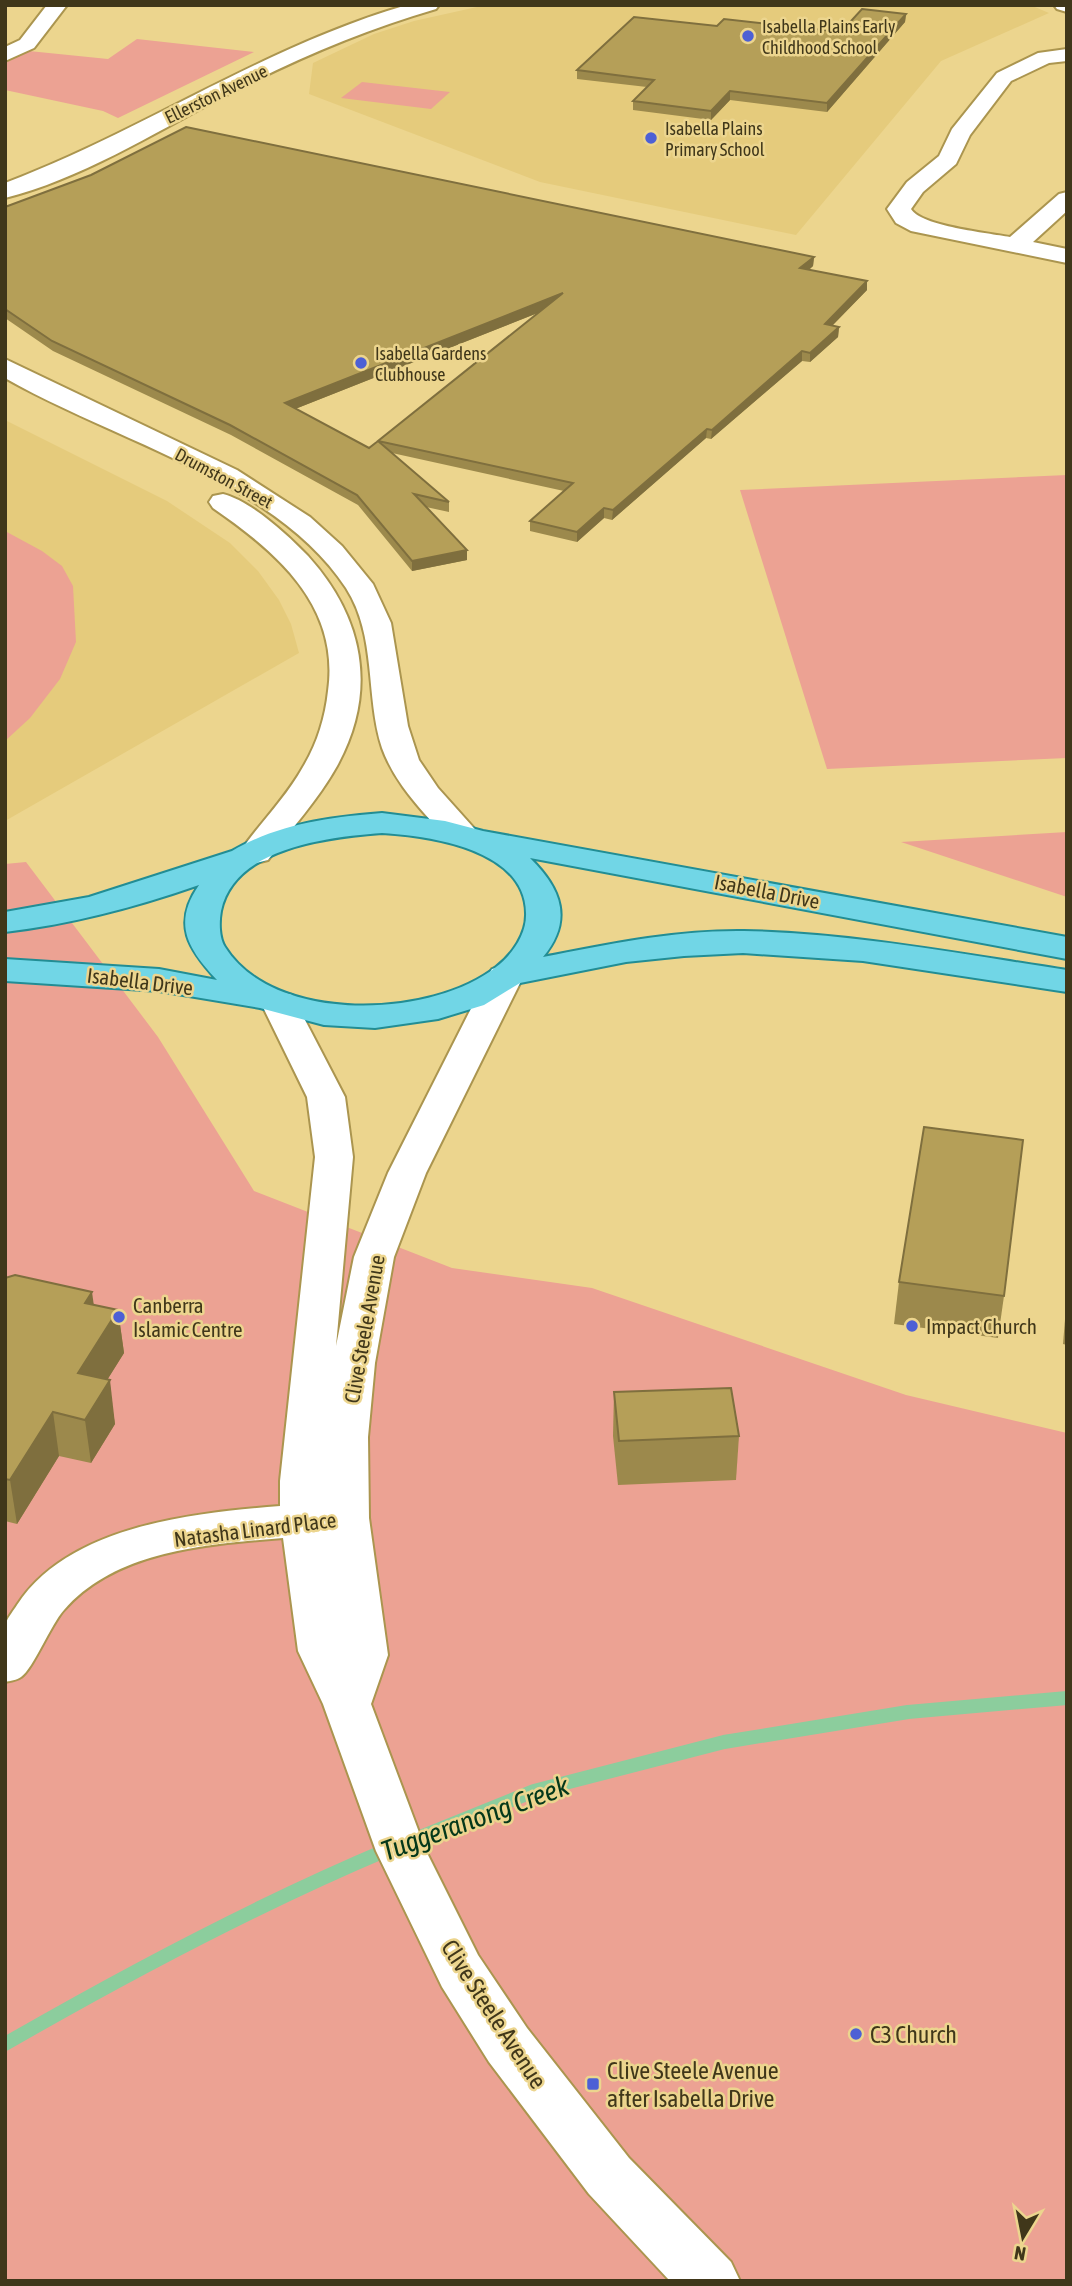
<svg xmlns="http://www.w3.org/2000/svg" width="1072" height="2286" viewBox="0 0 1072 2286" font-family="'Asap Condensed',sans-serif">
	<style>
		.built { fill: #e5cb7c }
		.green { fill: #eca293 }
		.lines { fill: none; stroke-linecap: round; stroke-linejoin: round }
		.stream { stroke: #8ccd9d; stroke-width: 14 }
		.minor-casing { stroke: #ab954f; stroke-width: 4 }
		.major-casing { stroke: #228d94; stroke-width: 4 }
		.minor { fill: #fff; fill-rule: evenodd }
		.major { fill: #71d6e6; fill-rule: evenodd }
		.wall { fill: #9c894c; fill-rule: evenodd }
		.shaded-wall { fill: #7f6f3e }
		.building { fill: #b59f58; stroke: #7f6f3e; stroke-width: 2 }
		.poi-dot { fill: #4d60d5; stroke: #ecd58e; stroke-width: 2.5 }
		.labels { text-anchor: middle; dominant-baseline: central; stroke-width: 5; stroke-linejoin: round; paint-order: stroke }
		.far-poi-label { font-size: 18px; fill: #40371a; stroke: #ecd58e; text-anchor: start }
		.far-street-label { font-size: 18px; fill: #40371a; stroke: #ecd58e }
		.street-label { font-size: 21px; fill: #40371a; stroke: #ecd58e }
		.poi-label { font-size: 21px; fill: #40371a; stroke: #ecd58e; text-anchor: start }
		.near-street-label { font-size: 24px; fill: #40371a; stroke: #ecd58e }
		.near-poi-label { font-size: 24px; fill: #40371a; stroke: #ecd58e; text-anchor: start }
		.near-water-label { font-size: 28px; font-style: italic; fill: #04381a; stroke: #ecd58e }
	</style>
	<rect width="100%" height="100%" fill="#ecd58e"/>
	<!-- built -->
	<g class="built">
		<polygon points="486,5 1030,5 1049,13 941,61 796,235 540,182 309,94 313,63 374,34 414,21"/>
		<polygon points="5,420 167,501 230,543 258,571 279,600 291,624 299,653 5,821"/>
	</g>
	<!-- green -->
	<g class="green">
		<polygon points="137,39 254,52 118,118 103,111 5,90 5,54 19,50 108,59"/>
		<polygon points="362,82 450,92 431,109 341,98"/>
		<polygon points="1067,475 1067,758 827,769 740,490"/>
		<polygon points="5,531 42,551 62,566 73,586 76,642 60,679 30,718 5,741"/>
		<polygon points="1067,832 1067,897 901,842"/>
		<polygon points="26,862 158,1037 254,1191 452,1268 592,1288 906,1395 1067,1433 1067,2281 5,2281 5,864"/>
	</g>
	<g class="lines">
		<!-- stream -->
		<g class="stream">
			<polyline points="408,1842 534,1791 724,1742 908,1712 1067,1698"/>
			<path d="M5,2044C130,1972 256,1905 389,1849"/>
		</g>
		<defs>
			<g id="minor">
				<polygon points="47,5 67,5 34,48 5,61 5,47 20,40"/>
				<path d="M407,5H439L436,9C360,31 289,62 219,99C153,134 78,180 5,198V183C143,131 265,46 407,5Z"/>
				<polygon points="1054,5 1067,5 1067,12 1057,9"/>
				<path d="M1067,49V61L1049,63L1011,81L970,135L956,164L923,192L911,209C921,226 988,233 1010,237L1059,194L1067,192V211L1033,242L1067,249V263L911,231L896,223L887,209L907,182L939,156L952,129L997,73L1038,53Z"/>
				<path d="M5,359L237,470L310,517L342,546L373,584L391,623L408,726L419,760L438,788L481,836L476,843C454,848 446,837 432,822C412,800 392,776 382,748C365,696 377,636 346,588C276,481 112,440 5,378Z"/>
				<path d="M223,494C251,501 288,535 308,556C364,618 378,691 337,766C318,800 291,829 268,860L256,863L244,860L239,853C259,824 286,798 303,767C317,744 325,718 328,691C340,606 277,552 213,508L209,502L213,496Z"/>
				<path d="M505,966L518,969L523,977L426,1173L394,1257L375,1363L368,1437L369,1518L388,1655L371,1704L426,1851L478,1955L527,2028L629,2158L731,2262L740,2281L669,2280L589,2194L489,2062L442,1987L376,1851L323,1704L298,1651L283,1538C209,1544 116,1550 64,1610C51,1624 33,1669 21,1677C17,1680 10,1681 5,1682C5,1667 1,1636 6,1623C8,1617 14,1610 17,1605C69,1525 194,1513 280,1506V1481L315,1157L307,1097L261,1003L266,995L279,992L292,995L345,1097L353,1157L336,1346L354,1257L388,1173L487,977L492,969Z"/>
			</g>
			<path id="major" d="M382,813L445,821L483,831L1067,937V959L530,858C562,889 573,921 543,957C609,944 676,930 744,931C852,933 960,954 1067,970V992L863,961L743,953L684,956L626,962L520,983L484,1005L438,1019L375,1028L324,1025L260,1008L159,991L5,981V959L159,969L217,980C188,949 172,924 199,885C136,907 72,924 5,932V912L89,897L232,851C278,824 330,817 382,813ZM382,833C430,836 525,849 526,913C527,934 512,955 496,967C432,1018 274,1025 225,947C219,938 219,922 221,911C234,847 330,837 382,833Z"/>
		</defs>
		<!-- minor casing -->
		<use href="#minor" class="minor-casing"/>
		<!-- major casing -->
		<use href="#major" class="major-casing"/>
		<!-- minor -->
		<use href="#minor" class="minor"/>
		<!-- major -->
		<use href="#major" class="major"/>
	</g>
	<!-- wall -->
	<g class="wall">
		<polygon points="906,14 905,22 827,112 730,100 711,120 633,110 633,101 647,87 577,79 577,70 717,26 841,32"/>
		<path d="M5,207L814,257L813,266L809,270L867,281V290L832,326L839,327L838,337L810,362L802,361L711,439L706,438L612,520L604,518L577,542L530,531V521L564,491L392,453L449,502V512L426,507L467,550V560L412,571L358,505L231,435L53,351L5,318ZM540,312L378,441V442L369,448L295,409Z"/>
		<polygon points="5,1278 94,1305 118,1310 124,1353 107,1380 115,1424 91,1463 59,1456 17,1524 5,1521"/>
		<polygon points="899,1282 1004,1296 998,1338 894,1324"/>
		<polygon points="1067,1295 1067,1345 1063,1344"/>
		<polygon points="614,1392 739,1436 736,1480 618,1485 613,1436"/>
	</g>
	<!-- shaded-wall -->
	<g class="shaded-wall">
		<polygon points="906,14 905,22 827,112 827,103"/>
		<polygon points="730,91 730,100 711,120 711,111"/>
		<polygon points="814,257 813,266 800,277 800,268"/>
		<polygon points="867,281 867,290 824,334 825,324"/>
		<polygon points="563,293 563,303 285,413 285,403"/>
		<polygon points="839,327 838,337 810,362 810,353"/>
		<polygon points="802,351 802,361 711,439 712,430"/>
		<polygon points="707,429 706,438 612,520 613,510"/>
		<polygon points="604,508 604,518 577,542 577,532"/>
		<polygon points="467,550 467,560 412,571 412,561"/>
		<polygon points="92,1292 98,1335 85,1303"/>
		<polygon points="118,1310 124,1353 84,1417 78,1373"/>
		<polygon points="110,1380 115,1424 91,1463 85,1420"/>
		<polygon points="53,1412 59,1456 17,1524 10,1480"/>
	</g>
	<!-- building -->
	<g class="building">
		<polygon points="862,9 906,14 827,103 730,91 711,111 633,101 654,80 577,70 634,17 717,26 724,19 841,32"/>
		<polygon points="186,127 814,257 800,268 867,281 825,324 839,327 810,353 802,351 712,430 707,429 613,510 604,508 577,532 530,521 573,483 378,441 563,293 285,403 369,448 378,441 449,502 414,494 467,550 412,561 357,495 230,425 52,341 5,309 5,207 91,175"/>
		<polygon points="924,1127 1023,1140 1004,1296 899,1282"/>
		<polygon points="15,1275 92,1292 85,1303 118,1310 78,1373 110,1380 85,1420 53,1412 10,1480 5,1479 5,1278"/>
		<polygon points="731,1388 739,1436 619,1441 614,1392"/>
	</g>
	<!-- markers -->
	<g class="poi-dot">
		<circle cx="748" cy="36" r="7"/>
		<circle cx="651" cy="138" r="7"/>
		<circle cx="361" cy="363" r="7"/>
		<circle cx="119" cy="1317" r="7"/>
		<circle cx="912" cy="1326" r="7"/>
		<circle cx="856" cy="2034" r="7"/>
		<rect x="586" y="2077" width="14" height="14" rx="3.5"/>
	</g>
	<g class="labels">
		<!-- far-poi labels -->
		<g class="far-poi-label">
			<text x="762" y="26">Isabella Plains Early<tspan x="762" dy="21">Childhood School</tspan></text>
			<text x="665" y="128">Isabella Plains<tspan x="665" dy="21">Primary School</tspan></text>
			<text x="375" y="353">Isabella Gardens<tspan x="375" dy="21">Clubhouse</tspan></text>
		</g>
		<!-- far-street labels -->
		<g class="far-street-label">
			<text transform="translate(216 94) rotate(-26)">Ellerston Avenue</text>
			<text transform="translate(224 478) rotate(28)">Drumston Street</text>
		</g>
		<!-- street labels -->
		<g class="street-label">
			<text transform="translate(767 891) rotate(11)">Isabella Drive</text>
			<text transform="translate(140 981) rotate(7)">Isabella Drive</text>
			<text transform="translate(364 1329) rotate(-80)">Clive Steele Avenue</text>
			<text transform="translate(255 1529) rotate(-7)">Natasha Linard Place</text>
		</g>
		<!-- poi labels -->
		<g class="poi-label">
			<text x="133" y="1305">Canberra<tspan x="133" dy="24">Islamic Centre</tspan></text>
			<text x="926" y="1326">Impact Church</text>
		</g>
		<!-- near-street labels -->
		<g class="near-street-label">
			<text transform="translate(494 2014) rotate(57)">Clive Steele Avenue</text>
		</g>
		<!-- near-poi labels -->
		<g class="near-poi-label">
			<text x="870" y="2034">C3 Church</text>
			<text x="607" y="2070">Clive Steele Avenue<tspan x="607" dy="28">after Isabella Drive</tspan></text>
		</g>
		<!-- near-water labels -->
		<g class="near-water-label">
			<text transform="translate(475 1818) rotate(-20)">Tuggeranong Creek</text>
		</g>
	</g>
	<!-- border -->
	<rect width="1072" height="2286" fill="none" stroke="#40371a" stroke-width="14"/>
	<!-- north arrow -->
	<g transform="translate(1023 2237) rotate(190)" stroke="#ecd58e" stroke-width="5" paint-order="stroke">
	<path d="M0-5L12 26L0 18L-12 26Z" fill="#40371a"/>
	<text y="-10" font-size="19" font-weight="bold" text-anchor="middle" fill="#40371a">N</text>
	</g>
</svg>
